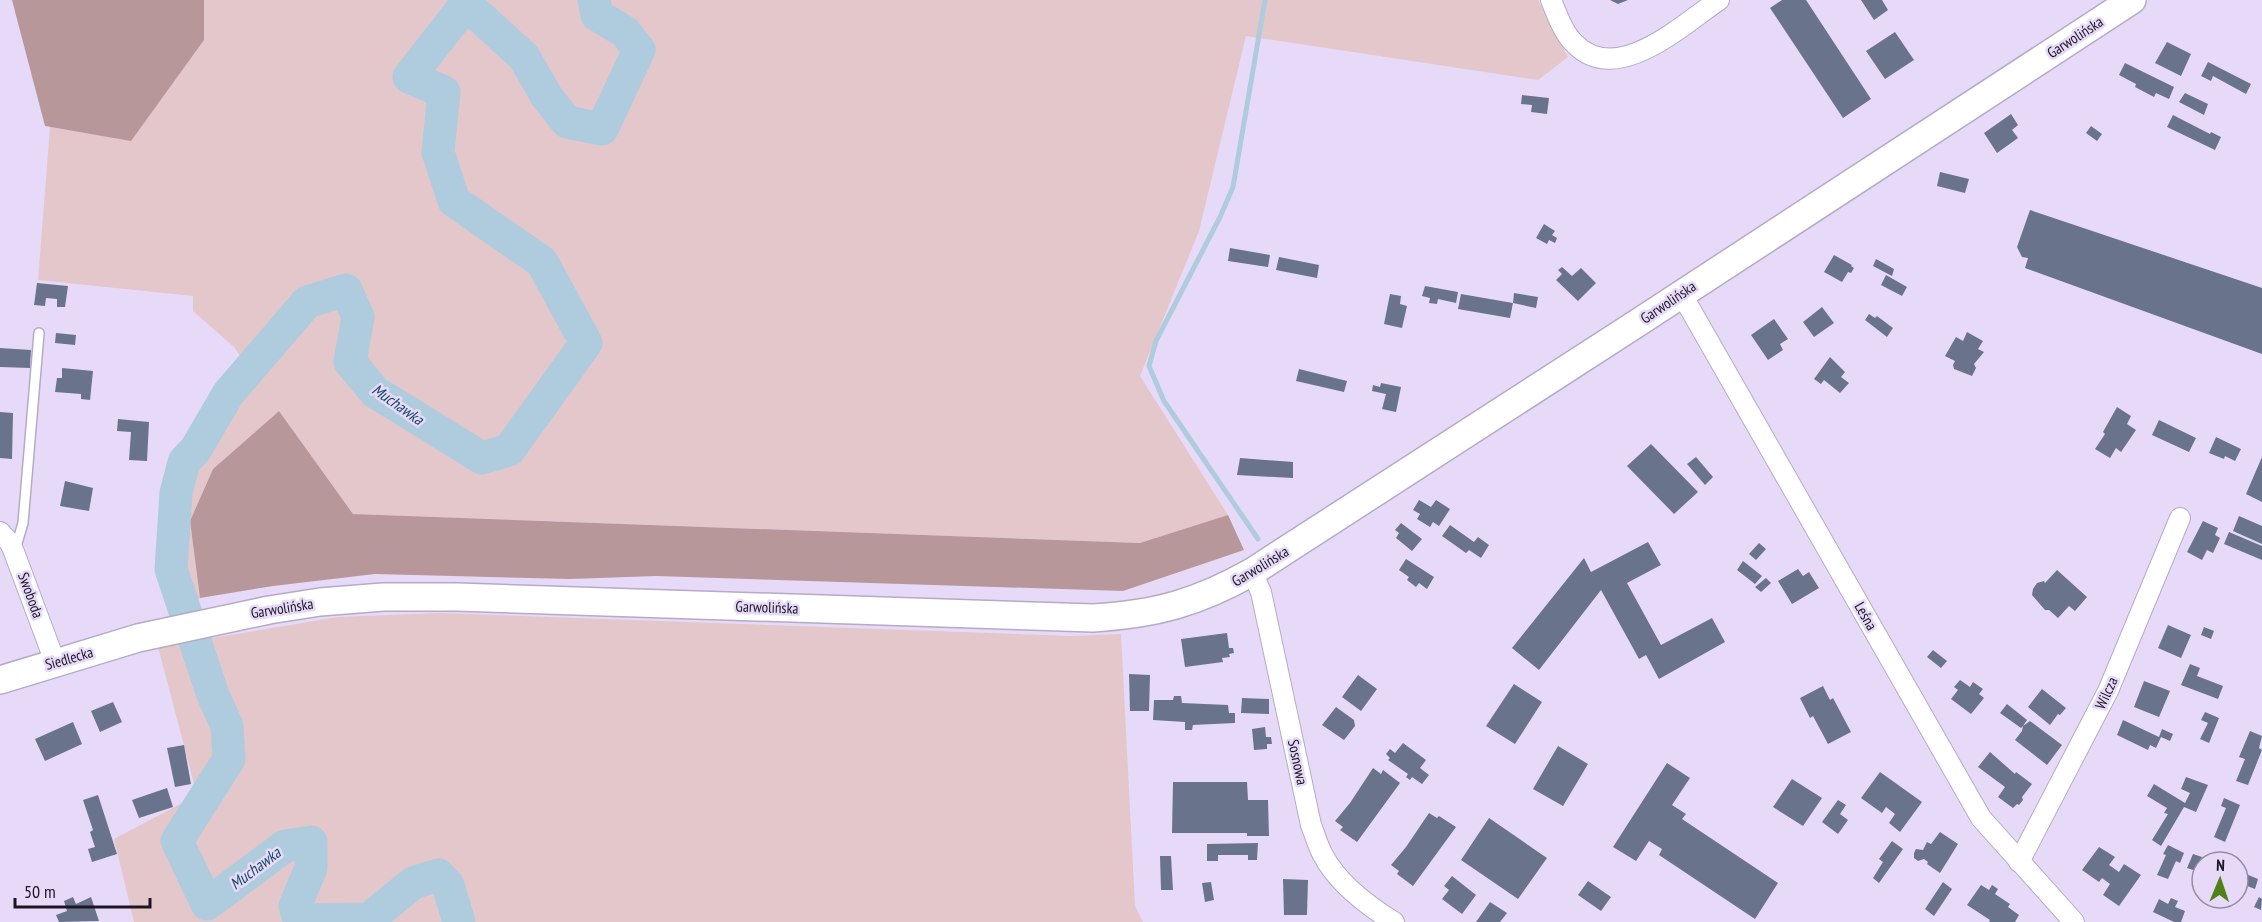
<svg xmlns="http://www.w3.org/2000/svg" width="2262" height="922" viewBox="0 0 2262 922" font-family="'PT Sans Narrow',sans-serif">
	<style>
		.green { fill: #e4c7ca }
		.forest { fill: #b8979a }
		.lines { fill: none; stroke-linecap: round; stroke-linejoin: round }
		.stream { stroke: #aeccde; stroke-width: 5 }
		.river { stroke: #aeccde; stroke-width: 33 }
		.building { fill: #6a738c }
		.service-casing { stroke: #b5aac7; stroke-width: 12 }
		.minor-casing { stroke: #b5aac7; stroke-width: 22 }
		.secondary-casing { stroke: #b5aac7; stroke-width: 30 }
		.service { stroke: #fff; stroke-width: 9 }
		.minor { stroke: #fff; stroke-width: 20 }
		.secondary { stroke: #fff; stroke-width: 27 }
		.labels { text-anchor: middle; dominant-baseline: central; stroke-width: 5; stroke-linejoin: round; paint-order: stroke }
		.street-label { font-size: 15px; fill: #1b1621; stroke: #e7daf9 }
		.water-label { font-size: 16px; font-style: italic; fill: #164b66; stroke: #e7daf9 }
	</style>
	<rect width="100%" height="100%" fill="#e7daf9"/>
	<!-- green -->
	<g class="green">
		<polygon points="204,0 1538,0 1568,57 1538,80 1246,36 1199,231 1140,376 1228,515 1141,543 353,514 279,411 213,469 190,521 200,598 192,605 180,541 188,484 228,407 254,376 234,347 193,311 193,296 38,280 50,127 131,140 204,40"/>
		<polygon points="441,613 1072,636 1121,634 1135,906 1143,922 134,922 114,839 197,795 158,647 338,617"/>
	</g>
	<!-- forest -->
	<g class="forest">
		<polygon points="12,0 204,0 204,40 131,141 45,126"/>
		<polygon points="279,411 353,514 1140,543 1228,515 1244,550 1123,591 656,576 570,579 375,574 273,586 200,598 190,521 213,469"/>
	</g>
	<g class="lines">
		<!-- stream -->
		<polyline class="stream" points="1258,539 1164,401 1149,366 1156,341 1220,217 1233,187 1265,0"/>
		<!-- river -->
		<polyline class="river" points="459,922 448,885 438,875 413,883 369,919 299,920 295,906 311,868 311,842 285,846 207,904 177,841 229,759 227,726 213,695 171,569 176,493 184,462 196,449 228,394 307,302 346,290 358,317 350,362 375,392 482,458 509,450 586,343 542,262 454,201 438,152 444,92 409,77 466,4 524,57 547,97 567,122 602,129 639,50 625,32 597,15 594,0"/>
	</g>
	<!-- building -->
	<g class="building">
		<polygon points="1610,0 1628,0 1618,4"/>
		<polygon points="1782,0 1806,0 1871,99 1843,118 1770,8"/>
		<polygon points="1861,0 1882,0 1888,10 1874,20"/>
		<polygon points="1895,32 1914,60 1885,79 1866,51"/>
		<polygon points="2167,42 2191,54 2181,76 2155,63"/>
		<polygon points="2208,62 2251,84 2246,94 2213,76 2211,81 2201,76"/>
		<polygon points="2125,63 2174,87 2169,99 2156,93 2154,97 2135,87 2136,84 2119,75"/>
		<polygon points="2185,93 2208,104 2204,115 2179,102"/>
		<polygon points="1522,95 1549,98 1547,114 1531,112 1532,105 1521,104"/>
		<polygon points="2011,114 2018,125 2012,130 2018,138 1997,153 1984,133"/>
		<polygon points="2173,115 2210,134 2211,132 2221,137 2215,150 2167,127"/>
		<polygon points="2091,126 2102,134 2097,141 2086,133"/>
		<polygon points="1940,172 1969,179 1965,193 1937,186"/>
		<polygon points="2030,210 2262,288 2262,354 2025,268 2028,258 2022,257 2017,247"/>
		<polygon points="1544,224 1555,231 1552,235 1557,238 1555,243 1549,240 1547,244 1536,238"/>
		<polygon points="1230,248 1270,255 1268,267 1228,261"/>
		<polygon points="1834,255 1852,265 1851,266 1854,268 1851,273 1848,272 1842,282 1824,272"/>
		<polygon points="1279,257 1319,265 1317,278 1276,270"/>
		<polygon points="1876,259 1894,269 1892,276 1873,266"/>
		<polygon points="1562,267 1572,276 1581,268 1596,283 1578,301 1556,280 1562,274 1558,270"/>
		<polygon points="1886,275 1907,287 1902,296 1881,285"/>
		<polygon points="37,283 68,286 65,307 57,307 57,299 46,298 45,306 34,305"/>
		<polygon points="1425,286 1458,292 1456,303 1438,299 1437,304 1429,303 1430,298 1422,296"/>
		<polygon points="1514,293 1538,297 1536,308 1513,303"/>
		<polygon points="1390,294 1401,296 1400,304 1407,306 1402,328 1384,324"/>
		<polygon points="1461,294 1513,303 1510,318 1458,309"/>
		<polygon points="1822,307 1834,323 1814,337 1803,322"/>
		<polygon points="1869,314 1875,318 1877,316 1893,328 1887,337 1865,320"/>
		<polygon points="1774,319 1788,339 1780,344 1783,350 1768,360 1751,335"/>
		<polygon points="1967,332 1983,341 1978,349 1984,352 1974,364 1976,368 1972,376 1954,369 1953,365 1955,361 1945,356 1956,337 1963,341"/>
		<polygon points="56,333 76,335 75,345 55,343"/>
		<polygon points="0,348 31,350 30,368 0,367"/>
		<polygon points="1830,357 1845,372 1841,377 1849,383 1840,393 1824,380 1821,384 1814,379"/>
		<polygon points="62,368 93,371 90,400 81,399 81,394 55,392 57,378 62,378"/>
		<polygon points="1299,369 1347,381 1344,392 1296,381"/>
		<polygon points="1381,383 1401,387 1396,412 1382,409 1386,394 1372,391 1373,385 1380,387"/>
		<polygon points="2117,407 2131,416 2127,424 2136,430 2121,452 2116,448 2110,458 2095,449 2105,434 2103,432"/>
		<polygon points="0,412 13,413 12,459 0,458"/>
		<polygon points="118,419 149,422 147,461 129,460 131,432 117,431"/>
		<polygon points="2159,420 2196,438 2189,452 2152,435"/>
		<polygon points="2216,437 2241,449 2235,461 2225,456 2224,459 2209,453"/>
		<polygon points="1651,444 1698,492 1674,514 1627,466"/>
		<polygon points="1696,457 1713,477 1705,485 1687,464"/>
		<polygon points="2262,457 2262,502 2246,494"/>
		<polygon points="1240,458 1293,462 1293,478 1237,475"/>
		<polygon points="65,481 93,488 89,511 60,506"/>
		<polygon points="1419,500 1431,507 1436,500 1450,509 1439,526 1433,522 1430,527 1417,519 1420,514 1413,510"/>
		<polygon points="2239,516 2262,526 2262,544 2233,531"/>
		<polygon points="2203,521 2218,528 2215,535 2220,538 2213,553 2207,550 2202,560 2187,552"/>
		<polygon points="1401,523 1422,539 1412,551 1396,538 1399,533 1395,530"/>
		<polygon points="1450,525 1474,542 1478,537 1489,545 1481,558 1469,550 1466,553 1442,536"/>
		<polygon points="2229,532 2262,546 2262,560 2224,544"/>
		<polygon points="1648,542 1661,565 1627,583 1661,645 1712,618 1725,642 1659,679 1646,655 1639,659 1601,590 1539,670 1512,648 1584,558 1591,572"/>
		<polygon points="1759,543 1766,549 1756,560 1749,554"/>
		<polygon points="1406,559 1434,577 1427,589 1419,583 1416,587 1407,580 1409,577 1399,570"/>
		<polygon points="1743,561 1762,576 1755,584 1737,570"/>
		<polygon points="1798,569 1803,576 1809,572 1819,588 1792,604 1778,581"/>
		<polygon points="2057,570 2087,597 2075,611 2069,606 2058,618 2049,610 2045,610 2032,595 2033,589 2037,583 2044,581 2045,583"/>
		<polygon points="1766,578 1771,583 1761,592 1755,587"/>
		<polygon points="2168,625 2191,635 2181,658 2158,648"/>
		<polygon points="2204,627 2214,631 2211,639 2201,635"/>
		<polygon points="1227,633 1229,648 1233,648 1234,653 1229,654 1230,657 1222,658 1223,662 1185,667 1181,639"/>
		<polygon points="1933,650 1947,661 1941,668 1927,657"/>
		<polygon points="2190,664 2200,668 2197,676 2223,686 2218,699 2181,685"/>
		<polygon points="1129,674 1150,675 1149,711 1130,711"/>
		<polygon points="1358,675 1377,689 1361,711 1342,697"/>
		<polygon points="1960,680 1970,687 1973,682 1983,689 1979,694 1984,698 1971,714 1951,699 1958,690 1954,687"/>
		<polygon points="2144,681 2170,691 2159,717 2134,707"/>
		<polygon points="1514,684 1542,702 1515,744 1486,726"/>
		<polygon points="1823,686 1830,700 1833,698 1851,732 1828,744 1813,716 1810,718 1800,698"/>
		<polygon points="2042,689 2066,708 2060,715 2058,714 2050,725 2028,707"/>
		<polygon points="1174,696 1181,696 1182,703 1228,705 1229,713 1235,713 1235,723 1193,725 1192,730 1185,730 1185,722 1153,720 1154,700 1173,700"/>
		<polygon points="1242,698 1269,699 1269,714 1241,713"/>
		<polygon points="113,702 122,722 100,732 91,711"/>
		<polygon points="2007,704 2027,720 2023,726 2030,721 2062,745 2047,765 2015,740 2022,731 2023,726 2021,728 2000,713"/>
		<polygon points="1336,707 1354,720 1355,726 1344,740 1322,725"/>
		<polygon points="2205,712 2219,718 2209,743 2200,739 2208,723 2201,720"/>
		<polygon points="2123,720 2159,737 2162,729 2173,734 2170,741 2161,737 2156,748 2150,745 2148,750 2117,735"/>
		<polygon points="73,722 82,744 45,761 35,739"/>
		<polygon points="1265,727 1266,737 1271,737 1272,744 1267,744 1267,749 1254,750 1252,729"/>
		<polygon points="2250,731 2262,736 2259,748 2262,750 2248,785 2236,781 2245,759 2239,757"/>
		<polygon points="1403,743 1426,760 1420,768 1429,775 1422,784 1412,777 1410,780 1406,777 1408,774 1388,760 1390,758 1386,754 1390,749 1395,753"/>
		<polygon points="184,745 191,784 175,787 167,748"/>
		<polygon points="1558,746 1588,764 1563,806 1533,789"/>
		<polygon points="1990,752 2015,774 2016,772 2032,784 2022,797 2023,800 2019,805 2017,804 2013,808 1998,797 2005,787 1978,767"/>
		<polygon points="1667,763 1690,778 1672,805 1686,814 1682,819 1778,883 1755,919 1659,855 1662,849 1649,841 1636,861 1613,847"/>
		<polygon points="1373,768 1381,774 1383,770 1400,783 1357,842 1340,830 1343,827 1335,821 1350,803"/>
		<polygon points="1880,772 1922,802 1900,832 1889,823 1895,814 1886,807 1882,813 1861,798"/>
		<polygon points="2186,777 2208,785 2196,812 2184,807 2161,846 2152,840 2168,814 2164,813 2167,808 2147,796 2154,784 2185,803 2190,793 2181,789"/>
		<polygon points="1792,779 1822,798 1803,826 1773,807"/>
		<polygon points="1173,782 1247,782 1248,800 1268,800 1269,836 1247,836 1247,833 1172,833"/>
		<polygon points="167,788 173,807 139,818 132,800"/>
		<polygon points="98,795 117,854 92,862 88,849 95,847 90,832 93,830 83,800"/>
		<polygon points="2224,798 2240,805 2225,842 2214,837 2226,808 2221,806"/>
		<polygon points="1838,800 1846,805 1840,814 1848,820 1838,834 1822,822"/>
		<polygon points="1429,813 1437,818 1439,816 1456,827 1413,886 1397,874 1399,871 1391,865 1406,847"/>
		<polygon points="1489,818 1547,858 1518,899 1461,860"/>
		<polygon points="1940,832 1958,844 1940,873 1927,864 1928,862 1924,859 1918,861 1914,858 1914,853 1916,849 1923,850 1927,842 1931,844"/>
		<polygon points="1892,841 1903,849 1879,883 1873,878 1883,862 1879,859"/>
		<polygon points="1258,843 1257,860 1248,860 1248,855 1218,855 1218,861 1207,861 1207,844"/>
		<polygon points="2168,845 2184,853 2180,863 2176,861 2168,879 2157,875 2166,855 2163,854"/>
		<polygon points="2099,847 2115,857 2109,865 2119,872 2124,864 2141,875 2119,906 2103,895 2110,884 2102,878 2099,882 2082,870"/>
		<polygon points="2193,854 2202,857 2196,871 2187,868"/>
		<polygon points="1160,856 1171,856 1173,890 1161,890"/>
		<polygon points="2246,874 2258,879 2255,889 2242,884"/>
		<polygon points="1452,876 1476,895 1462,914 1442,899 1449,890 1444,886"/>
		<polygon points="1283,879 1308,880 1307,915 1284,915"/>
		<polygon points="1588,881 1611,897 1601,911 1578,895"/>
		<polygon points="1211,882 1214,900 1205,902 1202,883"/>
		<polygon points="1943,882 1952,889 1934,916 1925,909"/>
		<polygon points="1981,885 1989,890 1992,885 1998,889 1995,894 2010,904 2008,907 2019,915 2015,922 1989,922 1990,920 1967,905"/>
		<polygon points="73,897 76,904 91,897 99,921 59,922 56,915 67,911 64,901"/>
		<polygon points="2259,897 2262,899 2261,910 2254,907"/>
		<polygon points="2171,898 2178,901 2175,907 2185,911 2181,922 2174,922 2153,912 2159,899 2168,904"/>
		<polygon points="1490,902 1507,913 1500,922 1476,922"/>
	</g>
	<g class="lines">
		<defs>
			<polyline id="service" points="15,550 23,523 39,333"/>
			<g id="minor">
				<path d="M1551,0C1557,14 1563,33 1575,44C1617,87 1683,24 1719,0"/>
				<polyline points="1681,293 1981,818 2074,922"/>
				<polyline points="0,532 10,543 14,552 55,662"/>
				<path d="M1252,572L1261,592L1311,825C1315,835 1318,846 1323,855C1338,884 1368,906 1394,922"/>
				<polyline points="2019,862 2108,691 2180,518"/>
			</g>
			<path id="secondary" d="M0,680L138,638L269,610L320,602L383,597H457L1093,618C1156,614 1197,603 1252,572L1639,322L2132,0"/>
		</defs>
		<!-- service casing -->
		<use href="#service" class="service-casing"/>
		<!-- minor casing -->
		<use href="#minor" class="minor-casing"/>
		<!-- secondary casing -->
		<use href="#secondary" class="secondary-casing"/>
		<!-- service -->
		<use href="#service" class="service"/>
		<!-- minor -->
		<use href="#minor" class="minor"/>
		<!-- secondary -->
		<use href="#secondary" class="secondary"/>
	</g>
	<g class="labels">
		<!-- street labels -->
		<g class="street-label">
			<text transform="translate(2075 37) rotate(-33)">Garwolińska</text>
			<text transform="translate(1668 302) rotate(-34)">Garwolińska</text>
			<text transform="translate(1260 566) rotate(-31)">Garwolińska</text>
			<text transform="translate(31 595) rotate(70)">Swoboda</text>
			<text transform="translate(767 607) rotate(2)">Garwolińska</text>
			<text transform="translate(282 608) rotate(-9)">Garwolińska</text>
			<text transform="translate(1866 616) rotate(60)">Leśna</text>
			<text transform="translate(69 658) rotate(-16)">Siedlecka</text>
			<text transform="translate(2106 693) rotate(-65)">Wilcza</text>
			<text transform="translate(1298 762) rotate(78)">Sosnowa</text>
		</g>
		<!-- water labels -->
		<g class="water-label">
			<text transform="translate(398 404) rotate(35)">Muchawka</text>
			<text transform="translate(255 868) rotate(-37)">Muchawka</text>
		</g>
	</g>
	<!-- north arrow -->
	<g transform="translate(2220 880) rotate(2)"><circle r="28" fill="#e7daf9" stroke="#958ca3" stroke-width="1.5"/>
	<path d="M0-4.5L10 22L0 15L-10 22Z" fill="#4e8217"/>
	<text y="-9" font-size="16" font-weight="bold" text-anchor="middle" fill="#1b1621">N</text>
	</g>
	<!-- scale -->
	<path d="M15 898v9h135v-9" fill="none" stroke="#1b1621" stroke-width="3"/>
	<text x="24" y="898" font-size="18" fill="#1b1621" stroke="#e7daf9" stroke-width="4.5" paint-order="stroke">50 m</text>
</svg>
